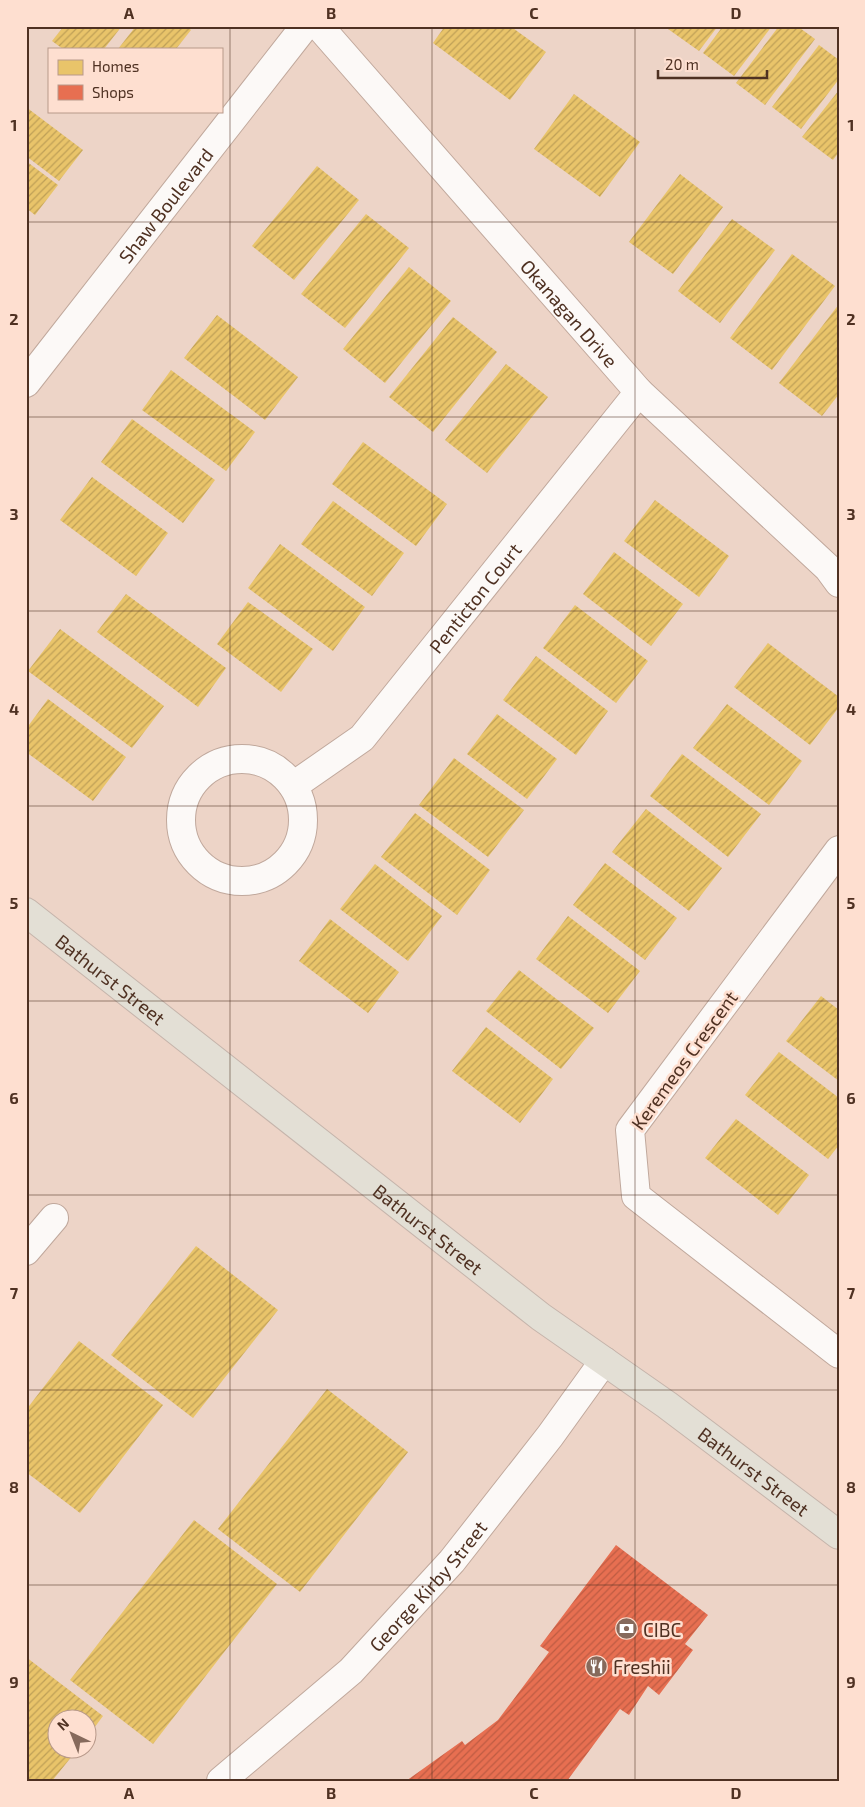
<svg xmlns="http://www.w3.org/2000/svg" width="865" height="1807" viewBox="0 0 865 1807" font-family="'Exo 2',sans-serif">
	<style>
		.homes { fill: url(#homes-hatch) }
		.shops { fill: url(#shops-hatch) }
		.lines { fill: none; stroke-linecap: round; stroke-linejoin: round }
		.minor-casing { stroke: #c0a89c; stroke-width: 30 }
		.major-casing { stroke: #c5b4ab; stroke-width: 30 }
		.minor { stroke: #fcf9f7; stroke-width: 28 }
		.major { stroke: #e3dfd5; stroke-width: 28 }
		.grid { fill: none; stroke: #4f3122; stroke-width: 1; stroke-opacity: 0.55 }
		.labels { text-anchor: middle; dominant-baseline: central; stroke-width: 5; stroke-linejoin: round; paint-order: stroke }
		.street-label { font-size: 19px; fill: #4f3122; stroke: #fedfd0 }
		.poi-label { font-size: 19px; fill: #4f3122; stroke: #fedfd0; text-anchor: start }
		.neatline { fill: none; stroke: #4f3122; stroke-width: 2 }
		.grid-label { font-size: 16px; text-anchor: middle; font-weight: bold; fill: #4f3122 }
	</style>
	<defs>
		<pattern id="homes-hatch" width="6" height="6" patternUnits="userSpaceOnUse" patternTransform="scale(1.25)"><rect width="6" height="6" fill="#e9c46a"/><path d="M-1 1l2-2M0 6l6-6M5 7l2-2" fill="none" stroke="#bfa057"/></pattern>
		<pattern id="shops-hatch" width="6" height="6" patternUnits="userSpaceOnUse" patternTransform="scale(1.25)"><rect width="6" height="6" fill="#e76f51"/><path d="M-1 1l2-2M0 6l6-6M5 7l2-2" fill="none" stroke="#be5c43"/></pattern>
	</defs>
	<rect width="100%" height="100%" fill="#edd4c7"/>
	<!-- homes -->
	<g class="homes">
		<polygon points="64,26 122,26 104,49 63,49 52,41"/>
		<polygon points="136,26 186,26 191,30 176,49 118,49"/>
		<polygon points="445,26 510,26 546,52 510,100 433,43"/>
		<polygon points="670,26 718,26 699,51 668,29"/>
		<polygon points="723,26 772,26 734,76 703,53"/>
		<polygon points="779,26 797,26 815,39 765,105 736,83"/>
		<polygon points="819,45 839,60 839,79 801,129 772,107"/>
		<polygon points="839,90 839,152 833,160 802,137"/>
		<polygon points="574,94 640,142 600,197 534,149"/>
		<polygon points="26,107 83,150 59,181 26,156"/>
		<polygon points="26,161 58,185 35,215 26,208"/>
		<polygon points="317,166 359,200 294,280 252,246"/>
		<polygon points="680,174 723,207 673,274 629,242"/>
		<polygon points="366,214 409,248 345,328 301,294"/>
		<polygon points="732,219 775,250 720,323 678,291"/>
		<polygon points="792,254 835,286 772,370 730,338"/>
		<polygon points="409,267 451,301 385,383 343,349"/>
		<polygon points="839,304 839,394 822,416 779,383"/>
		<polygon points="217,315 298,377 265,420 184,358"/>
		<polygon points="453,317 497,352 433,432 389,397"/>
		<polygon points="506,364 548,397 487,473 445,440"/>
		<polygon points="171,370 255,432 226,471 142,410"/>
		<polygon points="132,419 215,480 183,523 101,462"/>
		<polygon points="363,442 447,504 416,546 332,484"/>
		<polygon points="92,477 168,533 136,576 60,520"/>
		<polygon points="655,500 729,556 699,597 624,541"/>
		<polygon points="333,501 404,553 372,596 301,544"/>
		<polygon points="280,544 365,607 333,651 248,588"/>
		<polygon points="614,552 683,604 651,646 583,594"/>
		<polygon points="126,594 226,668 198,707 97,632"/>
		<polygon points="248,602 313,649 281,692 217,644"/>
		<polygon points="575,605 648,661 616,703 543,648"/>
		<polygon points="60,629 164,706 132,748 28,671"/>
		<polygon points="768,643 839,697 839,707 810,745 734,687"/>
		<polygon points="536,656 608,711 576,755 503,700"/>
		<polygon points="48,699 126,757 93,801 26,752 26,729"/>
		<polygon points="727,704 802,761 769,805 693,748"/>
		<polygon points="497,714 557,759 527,799 467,754"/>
		<polygon points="682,754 761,814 728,857 650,796"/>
		<polygon points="454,758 524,810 488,857 419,805"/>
		<polygon points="646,809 722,868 689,911 612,852"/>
		<polygon points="415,813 490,870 457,915 381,857"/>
		<polygon points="605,863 677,918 645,960 573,905"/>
		<polygon points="375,864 442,916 408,961 340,909"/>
		<polygon points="568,916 640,971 608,1013 536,959"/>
		<polygon points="330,919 399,972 368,1013 299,961"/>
		<polygon points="519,970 594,1028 561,1069 486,1011"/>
		<polygon points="821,996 839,1010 839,1081 786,1041"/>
		<polygon points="486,1027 553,1079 520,1123 452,1071"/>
		<polygon points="779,1052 839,1098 839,1145 828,1159 745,1095"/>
		<polygon points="736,1119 809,1175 778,1215 705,1158"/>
		<polygon points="196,1246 278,1310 193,1418 111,1355"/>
		<polygon points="79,1341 163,1405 80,1513 26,1472 26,1410"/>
		<polygon points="327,1389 408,1452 300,1592 218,1529"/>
		<polygon points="194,1520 277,1584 153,1744 70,1680"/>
		<polygon points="26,1657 103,1716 88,1736 88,1720 58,1720 58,1750 77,1750 52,1781 26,1781"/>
	</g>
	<!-- shops -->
	<polygon class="shops" points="616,1545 708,1615 685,1644 693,1650 659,1695 648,1686 629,1715 620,1709 567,1781 406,1781 462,1741 465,1745 498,1720 549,1652 540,1646"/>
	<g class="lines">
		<defs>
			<g id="minor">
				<path id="s1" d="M319,26L639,392L828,568L839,583"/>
				<path id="s2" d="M26,383L305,26"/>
				<circle cx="242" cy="820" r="61"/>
				<path id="s3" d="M293,786L362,738L639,392"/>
				<polyline points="839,850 630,1130 636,1196 839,1354"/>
				<polyline points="26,1251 54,1218"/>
				<path id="s4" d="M221,1781L351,1671L452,1561L550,1436L604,1361"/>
			</g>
			<g id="major">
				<path id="s5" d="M26,912L541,1317L667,1405L839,1535"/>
			</g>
		</defs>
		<!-- minor casing -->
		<use href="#minor" class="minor-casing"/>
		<!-- major casing -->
		<use href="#major" class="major-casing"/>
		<!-- minor -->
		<use href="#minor" class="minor"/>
		<!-- major -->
		<use href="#major" class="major"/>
	</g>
	<!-- grid -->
	<path class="grid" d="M230,26V1781M432,26V1781M635,26V1781M26,222H839M26,417H839M26,611H839M26,806H839M26,1001H839M26,1195H839M26,1390H839M26,1585H839"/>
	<!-- icons -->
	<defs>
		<symbol id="bank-disc" viewBox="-11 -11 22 22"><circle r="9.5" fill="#866a5c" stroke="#fedfd0"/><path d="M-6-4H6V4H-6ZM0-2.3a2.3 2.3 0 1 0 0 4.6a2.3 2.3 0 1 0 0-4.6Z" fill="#fff"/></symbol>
		<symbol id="restaurant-disc" viewBox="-11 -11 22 22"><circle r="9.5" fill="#866a5c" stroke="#fedfd0"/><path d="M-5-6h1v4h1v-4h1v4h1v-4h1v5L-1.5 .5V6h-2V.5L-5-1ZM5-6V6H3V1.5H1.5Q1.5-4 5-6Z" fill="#fff"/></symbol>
	</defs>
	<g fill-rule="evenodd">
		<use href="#bank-disc" x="614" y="1616" width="25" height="25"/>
		<use href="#restaurant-disc" x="584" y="1654" width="25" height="25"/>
	</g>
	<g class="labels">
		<!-- street labels -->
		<g class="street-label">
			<text stroke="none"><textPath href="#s2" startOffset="226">Shaw Boulevard</textPath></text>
			<text stroke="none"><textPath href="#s1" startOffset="381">Okanagan Drive</textPath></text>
			<text stroke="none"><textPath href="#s3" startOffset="264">Penticton Court</textPath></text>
			<text stroke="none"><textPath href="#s5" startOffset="108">Bathurst Street</textPath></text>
			<text transform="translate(684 1060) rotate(-54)">Keremeos Crescent</text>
			<text stroke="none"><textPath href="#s5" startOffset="512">Bathurst Street</textPath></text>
			<text stroke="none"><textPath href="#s5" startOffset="918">Bathurst Street</textPath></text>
			<text stroke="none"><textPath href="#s4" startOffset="285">George Kirby Street</textPath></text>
		</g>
		<!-- poi labels -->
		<g class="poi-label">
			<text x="643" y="1629">CIBC</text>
			<text x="613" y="1666">Freshii</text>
		</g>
	</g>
	<!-- border -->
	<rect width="865" height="1807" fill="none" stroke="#fedfd0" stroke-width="55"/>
	<!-- legend -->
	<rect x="48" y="48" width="175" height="65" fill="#fedfd0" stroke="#b8998a"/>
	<rect x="58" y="60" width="25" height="15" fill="#e9c46a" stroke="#b8998a"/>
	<text x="92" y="72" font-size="15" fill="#4f3122">Homes</text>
	<rect x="58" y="85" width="25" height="15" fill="#e76f51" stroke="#b8998a"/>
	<text x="92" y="98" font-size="15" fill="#4f3122">Shops</text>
	<!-- north arrow -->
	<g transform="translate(72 1734) rotate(317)"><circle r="24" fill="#fedfd0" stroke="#b8998a"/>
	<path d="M0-4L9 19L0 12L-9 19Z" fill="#866a5c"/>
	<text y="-8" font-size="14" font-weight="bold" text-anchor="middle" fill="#4f3122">N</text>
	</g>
	<!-- scale -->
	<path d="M658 70v8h109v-8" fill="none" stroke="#4f3122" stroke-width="2.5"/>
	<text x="665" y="70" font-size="15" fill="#4f3122" stroke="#fedfd0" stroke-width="4" paint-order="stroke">20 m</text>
	<rect x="28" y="28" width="810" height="1752" class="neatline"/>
	<g class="grid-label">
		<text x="129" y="19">A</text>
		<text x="331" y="19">B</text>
		<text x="534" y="19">C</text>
		<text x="736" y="19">D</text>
		<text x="14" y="131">1</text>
		<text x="851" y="131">1</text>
		<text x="14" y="325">2</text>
		<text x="851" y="325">2</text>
		<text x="14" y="520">3</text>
		<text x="851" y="520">3</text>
		<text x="14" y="715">4</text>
		<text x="851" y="715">4</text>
		<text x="14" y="909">5</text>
		<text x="851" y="909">5</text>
		<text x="14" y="1104">6</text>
		<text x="851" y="1104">6</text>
		<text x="14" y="1299">7</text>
		<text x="851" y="1299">7</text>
		<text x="14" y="1493">8</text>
		<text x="851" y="1493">8</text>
		<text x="14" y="1688">9</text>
		<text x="851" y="1688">9</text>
		<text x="129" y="1799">A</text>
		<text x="331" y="1799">B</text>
		<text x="534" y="1799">C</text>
		<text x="736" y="1799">D</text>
	</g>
</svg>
